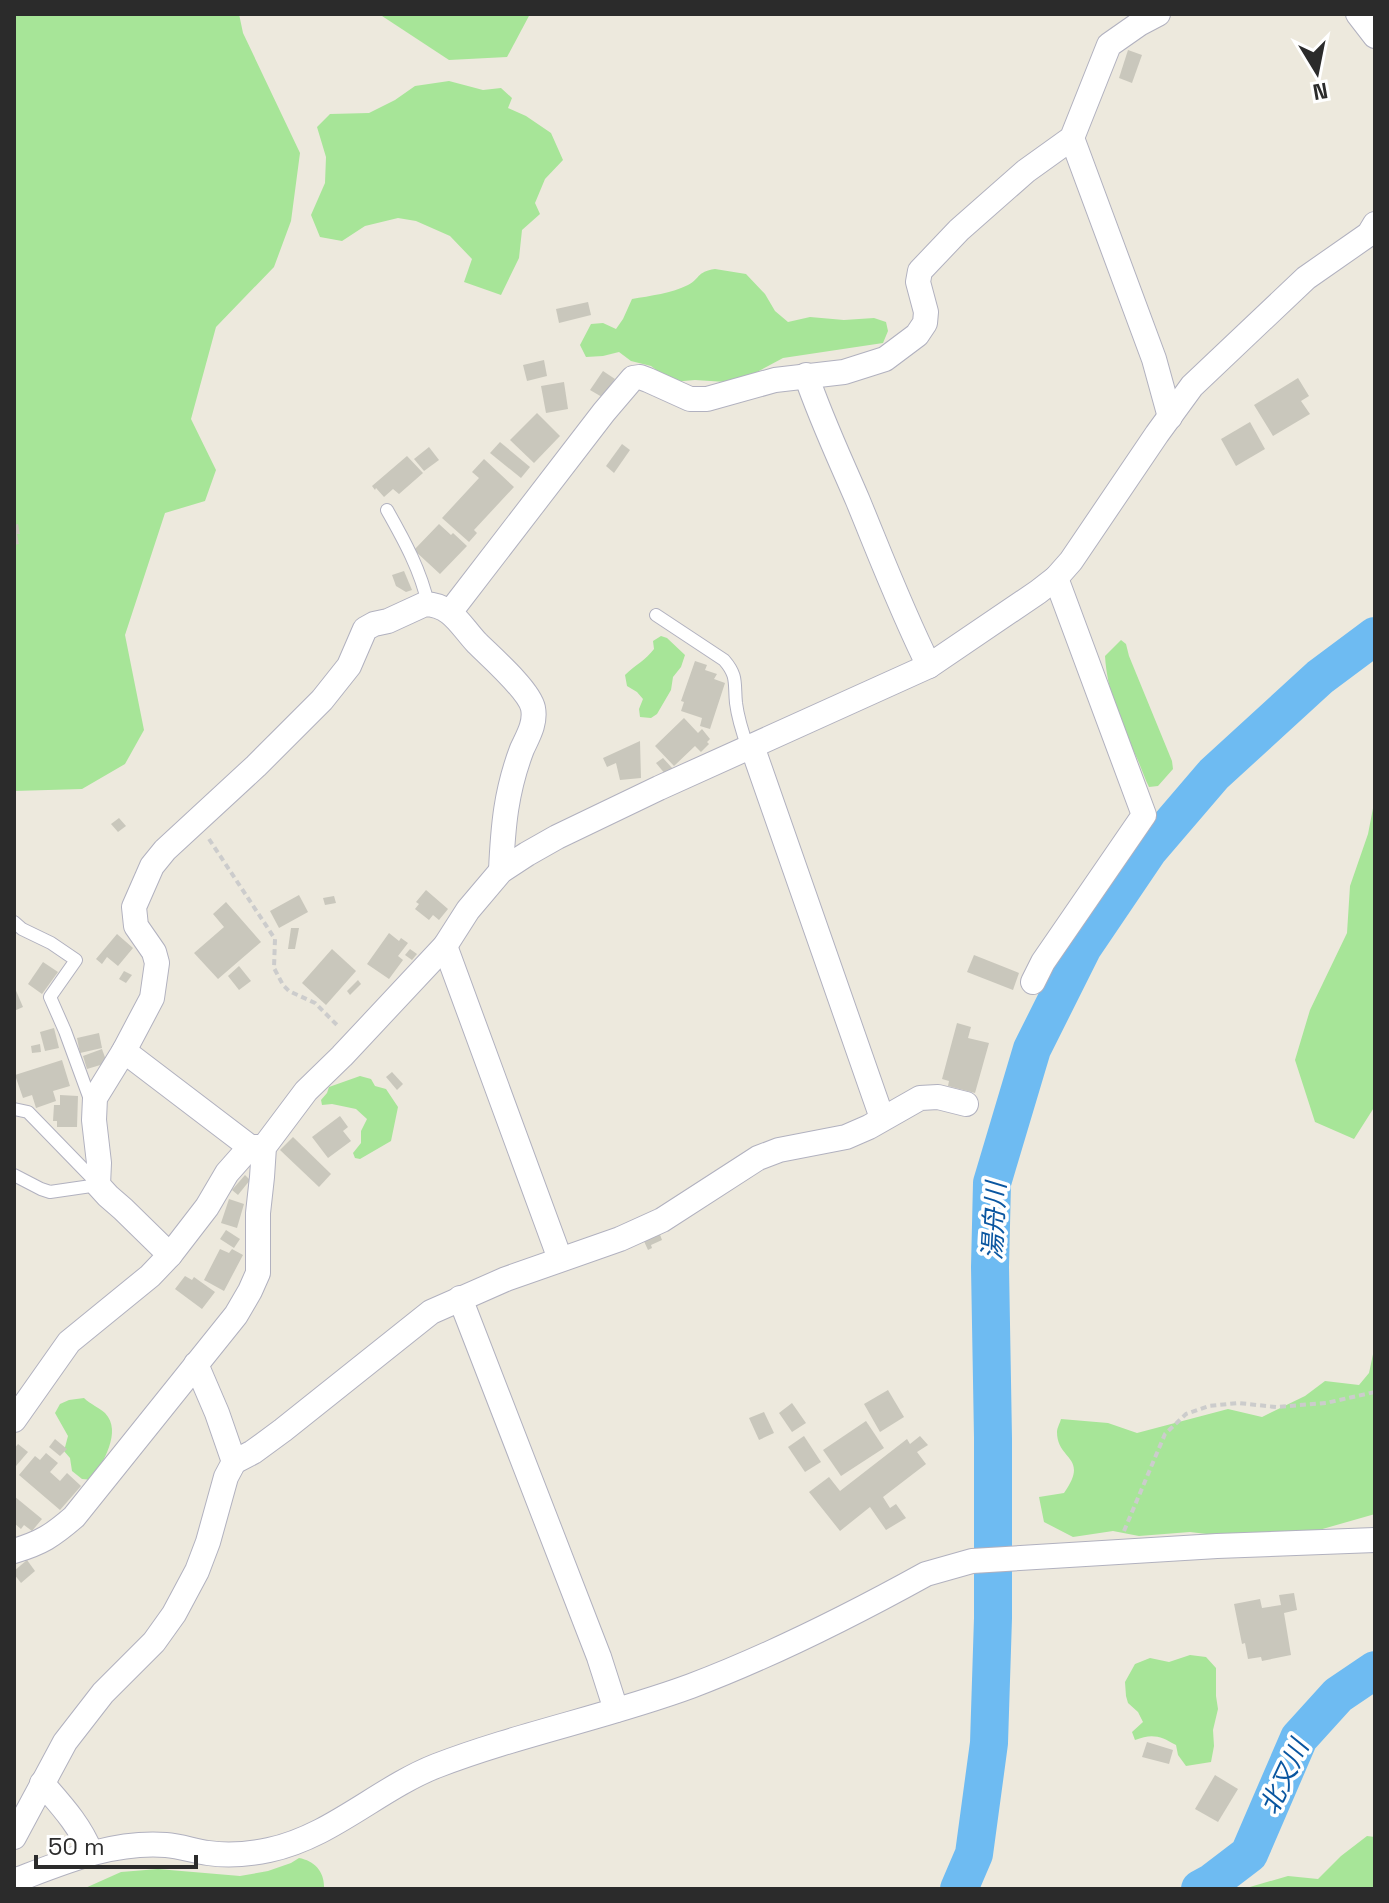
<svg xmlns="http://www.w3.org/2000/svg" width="1389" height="1903" viewBox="0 0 1389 1903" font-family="'Space Grotesk','Noto Sans JP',sans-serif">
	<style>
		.green { fill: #a7e598 }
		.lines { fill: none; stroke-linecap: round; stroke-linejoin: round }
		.river { stroke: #6ebbf2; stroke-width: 38 }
		.building { fill: #c9c7bc }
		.service-casing { stroke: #b1b1bf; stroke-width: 14 }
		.minor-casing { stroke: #b1b1bf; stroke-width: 26 }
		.path { stroke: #ccc; stroke-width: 4; stroke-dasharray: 6 4; stroke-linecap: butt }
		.service { stroke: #fff; stroke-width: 12 }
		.minor { stroke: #fff; stroke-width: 24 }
		.labels { text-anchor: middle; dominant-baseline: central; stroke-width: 7; stroke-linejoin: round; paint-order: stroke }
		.water-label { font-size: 26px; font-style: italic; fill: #0a56a0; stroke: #fff }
	</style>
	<rect width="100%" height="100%" fill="#ede9dd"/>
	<!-- green -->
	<g class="green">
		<polygon points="14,14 239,14 243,33 300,153 291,221 274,267 216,327 191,419 216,470 205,501 165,513 125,635 144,730 125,764 82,789 14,791"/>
		<polygon points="379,14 530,14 507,57 449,60"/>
		<polygon points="449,81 483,90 501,88 512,98 508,108 526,116 551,133 563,160 545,179 535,203 540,214 522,230 519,258 501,295 464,282 472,259 450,236 416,221 398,218 365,226 342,241 320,237 311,215 325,183 326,157 317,127 330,114 369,113 395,100 415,86"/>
		<path d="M715,269L746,274L765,294L775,311L788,322L810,317L844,320L874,318L886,322L888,331L883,343L783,358L746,378L726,382L695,380L672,382L651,366L631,361L619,352L603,356L586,357L580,345L591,324L603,323L616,329L623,319L632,299C650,296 672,293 688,285C701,278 696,272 715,269Z"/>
		<path d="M661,636L667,638L685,655L681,667L673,677L671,690L657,714L651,718L640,717L639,709L643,699L637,692L627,686L625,675C635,665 646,660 654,649L653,641Z"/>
		<path d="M1121,640L1126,644L1129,656L1172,761L1173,769L1158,786L1149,787C1143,775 1140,763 1134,752C1120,720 1107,691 1105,656Z"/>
		<polygon points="1375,798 1375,1106 1354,1139 1315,1122 1295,1060 1310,1010 1347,933 1350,886 1368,834"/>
		<polygon points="360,1076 371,1079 375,1086 386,1089 398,1107 391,1141 360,1159 355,1158 353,1153 361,1143 361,1131 367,1119 356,1109 332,1104 322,1105 321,1100 327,1093 329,1087"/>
		<path d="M1375,1345V1514L1298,1536L1248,1539L1190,1532L1139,1536L1113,1531L1073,1537L1044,1522L1039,1497L1064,1493C1090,1456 1057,1461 1057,1432C1057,1428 1060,1423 1061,1419L1108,1423L1137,1433L1228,1409L1262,1417L1305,1396L1325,1381L1359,1385L1369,1373Z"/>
		<path d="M84,1398C90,1404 100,1408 105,1413C123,1432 102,1462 93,1480L82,1479L72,1471L70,1458L64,1451L68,1436L55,1413L60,1404L69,1400Z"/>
		<path d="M1190,1655L1206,1657L1216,1668V1696L1218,1709L1213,1730L1214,1746L1211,1762L1186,1766L1178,1755L1176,1745C1161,1736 1152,1733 1135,1740L1132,1732L1143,1722L1138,1712L1128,1703L1126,1696L1125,1682L1135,1664L1150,1658L1169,1662Z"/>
		<polygon points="1367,1836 1375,1837 1375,1889 1243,1889 1288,1876 1318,1879 1341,1856"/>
		<path d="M299,1858C315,1861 325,1872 324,1889H83L121,1872L158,1869L240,1876L268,1871L291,1863Z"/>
	</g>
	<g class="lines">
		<!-- river -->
		<g class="river">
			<polyline points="959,1889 974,1854 989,1743 993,1618 993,1438 990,1267 992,1183 1032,1049 1083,947 1148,851 1214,774 1320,677 1375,636"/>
			<polyline points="1200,1889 1211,1883 1249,1854 1299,1738 1338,1695 1375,1670"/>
		</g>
	</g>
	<!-- building -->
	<g class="building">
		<polygon points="1128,50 1142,55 1132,83 1119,78"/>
		<polygon points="588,302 591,315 559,323 556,309"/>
		<polygon points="544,360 547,376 527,381 523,365"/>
		<polygon points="603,371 615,379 602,397 590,390"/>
		<polygon points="1298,378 1309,396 1301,401 1310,414 1273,436 1254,405"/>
		<polygon points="564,382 568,409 546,413 541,386"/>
		<polygon points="537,413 560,436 534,463 510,440"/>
		<polygon points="1250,422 1265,449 1236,466 1221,439"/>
		<polygon points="500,442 530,467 521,478 490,453"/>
		<polygon points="622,444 630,450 614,473 606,466"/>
		<polygon points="429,447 439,460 424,471 414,459"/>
		<polygon points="407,456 423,473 399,494 393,489 384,497 376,488 375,490 372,486"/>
		<polygon points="484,459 514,487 474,530 477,533 469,542 442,518 479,478 472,472"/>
		<polygon points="18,524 20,534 17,534 19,544 14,545 14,525"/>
		<polygon points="439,524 451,535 453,533 467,546 440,574 414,550"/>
		<polygon points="404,571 412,590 406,592 396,586 392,575"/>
		<polygon points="695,661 707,665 705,670 717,674 714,679 725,683 710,729 700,726 702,718 681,711 684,702 681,701"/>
		<polygon points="684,718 698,733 702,729 710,739 707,742 709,744 701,752 695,746 674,766 655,746"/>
		<polygon points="640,741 641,778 620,780 616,763 607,767 603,758"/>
		<polygon points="663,758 673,769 666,775 656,763"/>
		<polygon points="119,818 126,826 118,832 111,824"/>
		<polygon points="426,890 448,909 439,920 433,915 429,920 415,909 419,904 416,902"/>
		<polygon points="299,895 308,912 279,928 270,911"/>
		<polygon points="334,896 336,903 325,905 323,898"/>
		<polygon points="226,902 261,942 218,979 194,953 224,927 213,914"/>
		<polygon points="291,928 299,928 295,949 288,949"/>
		<polygon points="389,933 399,941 401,938 408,943 398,956 403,960 389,979 367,964"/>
		<polygon points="117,934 133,948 118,966 107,957 102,964 96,959"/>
		<polygon points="332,949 356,971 326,1005 302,983"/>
		<polygon points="410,949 417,954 412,960 405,955"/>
		<polygon points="974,955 1019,973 1013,990 967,972"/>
		<polygon points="43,962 58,972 42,994 28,984"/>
		<polygon points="239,966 251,981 239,990 228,976"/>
		<polygon points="124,971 132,975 126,983 119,979"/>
		<polygon points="358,980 361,984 350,995 347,991"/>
		<polygon points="14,986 23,1007 14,1011"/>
		<polygon points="957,1023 971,1027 968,1038 989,1043 975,1093 948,1086 949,1081 942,1079"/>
		<polygon points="54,1028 59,1048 45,1051 40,1032"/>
		<polygon points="99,1033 102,1048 80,1053 77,1038"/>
		<polygon points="40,1044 41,1052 32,1053 31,1046"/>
		<polygon points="102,1049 107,1063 87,1069 83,1056"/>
		<polygon points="62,1060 70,1086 53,1091 56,1101 36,1108 32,1095 23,1098 15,1075"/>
		<polygon points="392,1072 403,1084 397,1090 386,1077"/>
		<polygon points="60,1095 78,1096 77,1127 57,1127 57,1121 53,1121 54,1105 60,1105"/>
		<polygon points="340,1116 348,1127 343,1131 351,1141 328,1158 312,1137"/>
		<polygon points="293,1137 331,1174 319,1187 280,1150"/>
		<polygon points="245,1175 250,1180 238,1195 232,1190"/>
		<polygon points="229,1199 244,1204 237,1228 221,1223"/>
		<polygon points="226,1230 240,1239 234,1248 220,1239"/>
		<polygon points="659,1232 662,1240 651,1245 652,1248 648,1250 643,1239"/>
		<polygon points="220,1249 229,1253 232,1249 243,1255 224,1291 204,1280"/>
		<polygon points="185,1276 192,1280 194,1277 215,1292 202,1309 175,1289"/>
		<polygon points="888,1390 904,1417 880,1432 864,1404"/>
		<polygon points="792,1403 806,1423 792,1432 779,1413"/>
		<polygon points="764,1412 774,1433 759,1440 749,1418"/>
		<polygon points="866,1421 884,1448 841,1476 823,1450"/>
		<polygon points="804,1436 821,1462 805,1472 788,1447"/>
		<polygon points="920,1436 928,1445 917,1452 926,1464 883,1497 890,1508 896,1504 906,1518 886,1530 870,1507 840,1531 809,1492 829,1477 840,1491 907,1439 910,1444"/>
		<polygon points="55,1439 67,1449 60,1456 49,1447"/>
		<polygon points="18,1444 28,1452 16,1466 14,1464 14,1449"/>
		<polygon points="46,1453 58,1463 50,1472 60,1481 67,1473 81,1486 60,1510 19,1475 35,1456 40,1460"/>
		<polygon points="14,1496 42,1519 32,1531 24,1525 21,1529 14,1523"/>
		<polygon points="27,1560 35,1571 21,1583 14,1574 14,1571"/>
		<polygon points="1294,1593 1297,1610 1284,1613 1291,1655 1262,1661 1261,1657 1248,1659 1245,1643 1242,1644 1234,1604 1260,1599 1262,1608 1281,1605 1279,1595"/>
		<polygon points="1147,1742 1173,1750 1169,1764 1142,1757"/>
		<polygon points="1215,1775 1238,1789 1218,1822 1195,1809"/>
	</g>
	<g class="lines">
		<defs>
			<g id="service">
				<path d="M387,510C404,540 421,571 428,604"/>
				<path d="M656,615L724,660C738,676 734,683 736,703C738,719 743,734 748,748"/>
				<polyline points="14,922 22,929 51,943 76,960 50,997 65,1031 91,1102"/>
				<polyline points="14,1109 28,1112 96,1182"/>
				<polyline points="14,1175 41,1189 50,1192 98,1185"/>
			</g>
			<g id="minor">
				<polyline points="1358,14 1375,36"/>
				<polyline points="1072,138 1154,359 1170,417"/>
				<path d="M806,375C821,419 840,459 858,501C881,557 902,612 929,666"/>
				<polyline points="451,611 604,412 633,378 640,377 648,380 690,399 707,399 775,380 844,372 885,359 917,335 925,323 926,312 918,282 920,271 959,230 1026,171 1072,138 1109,45 1139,24 1158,14"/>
				<polyline points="752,746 882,1118"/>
				<polyline points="445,946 560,1259"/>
				<polyline points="1033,982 1043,962 1144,815 1056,578"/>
				<polyline points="124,1051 250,1147"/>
				<path d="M170,1255L123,1209L108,1196L98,1185L99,1163L94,1120L95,1098L124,1051L152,998L157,963L154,952L136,926L134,907L152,866L165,850L256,766L322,700L349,666L365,629L374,624L388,621L425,604C452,605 460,625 477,643C491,657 529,690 533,708C536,723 528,736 522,749C506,791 503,826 501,871"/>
				<polyline points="460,1298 599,1657 616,1710"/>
				<polyline points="196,1364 217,1413 234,1462"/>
				<polyline points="14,1420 69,1342 150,1276 170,1255 207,1207 227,1173 250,1147 264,1147"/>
				<path d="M14,1551C41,1543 52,1536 74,1517L236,1315L250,1291L258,1273V1213L262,1177L264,1147L306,1091L342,1056L445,946L468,910L501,871L527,854L557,837L659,788L929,666L1038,592L1056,578L1071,561L1157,434L1192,386L1306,278L1369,234L1375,224"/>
				<path d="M42,1783C61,1805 80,1825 91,1853"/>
				<polyline points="14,1837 65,1742 103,1693 154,1642 174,1614 197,1571 208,1542 226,1477 234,1462 253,1452 283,1430 431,1312 506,1279 620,1239 662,1220 758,1158 779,1150 846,1137 869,1127 920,1098 938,1097 966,1104"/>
				<path d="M14,1881C64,1862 112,1841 166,1845C180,1846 194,1851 208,1853C227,1856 250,1854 269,1850C331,1837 378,1789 436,1766C519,1734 607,1717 691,1686C773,1655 850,1616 926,1574L972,1561L1217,1546L1375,1540"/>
			</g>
		</defs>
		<!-- service casing -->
		<use href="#service" class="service-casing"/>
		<!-- minor casing -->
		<use href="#minor" class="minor-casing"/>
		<!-- path -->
		<g class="path">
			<polyline points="209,839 275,939 274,968 283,985 289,991 315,1003 339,1027"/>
			<polyline points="1124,1531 1165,1434 1186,1414 1209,1406 1238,1403 1276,1407 1326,1403 1375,1392"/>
		</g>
		<!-- service -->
		<use href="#service" class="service"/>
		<!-- minor -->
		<use href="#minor" class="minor"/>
	</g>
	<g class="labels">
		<!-- water labels -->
		<g class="water-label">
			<text transform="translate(994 1221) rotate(-87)">湯舟川</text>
			<text transform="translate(1284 1777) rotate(-65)">北又川</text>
		</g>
	</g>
	<!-- border -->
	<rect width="1389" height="1903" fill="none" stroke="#2b2b2b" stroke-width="32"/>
	<!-- north arrow -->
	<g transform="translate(1317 72) rotate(170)" stroke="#ffffff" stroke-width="6" paint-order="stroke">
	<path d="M0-6L14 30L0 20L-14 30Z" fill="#2b2b2b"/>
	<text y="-12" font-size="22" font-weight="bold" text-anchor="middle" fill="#2b2b2b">N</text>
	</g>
	<!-- scale -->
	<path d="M36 1855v12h160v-12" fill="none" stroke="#2b2b2b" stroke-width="4"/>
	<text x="48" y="1855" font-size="24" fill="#2b2b2b" stroke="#ffffff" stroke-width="6" paint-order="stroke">50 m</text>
</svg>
